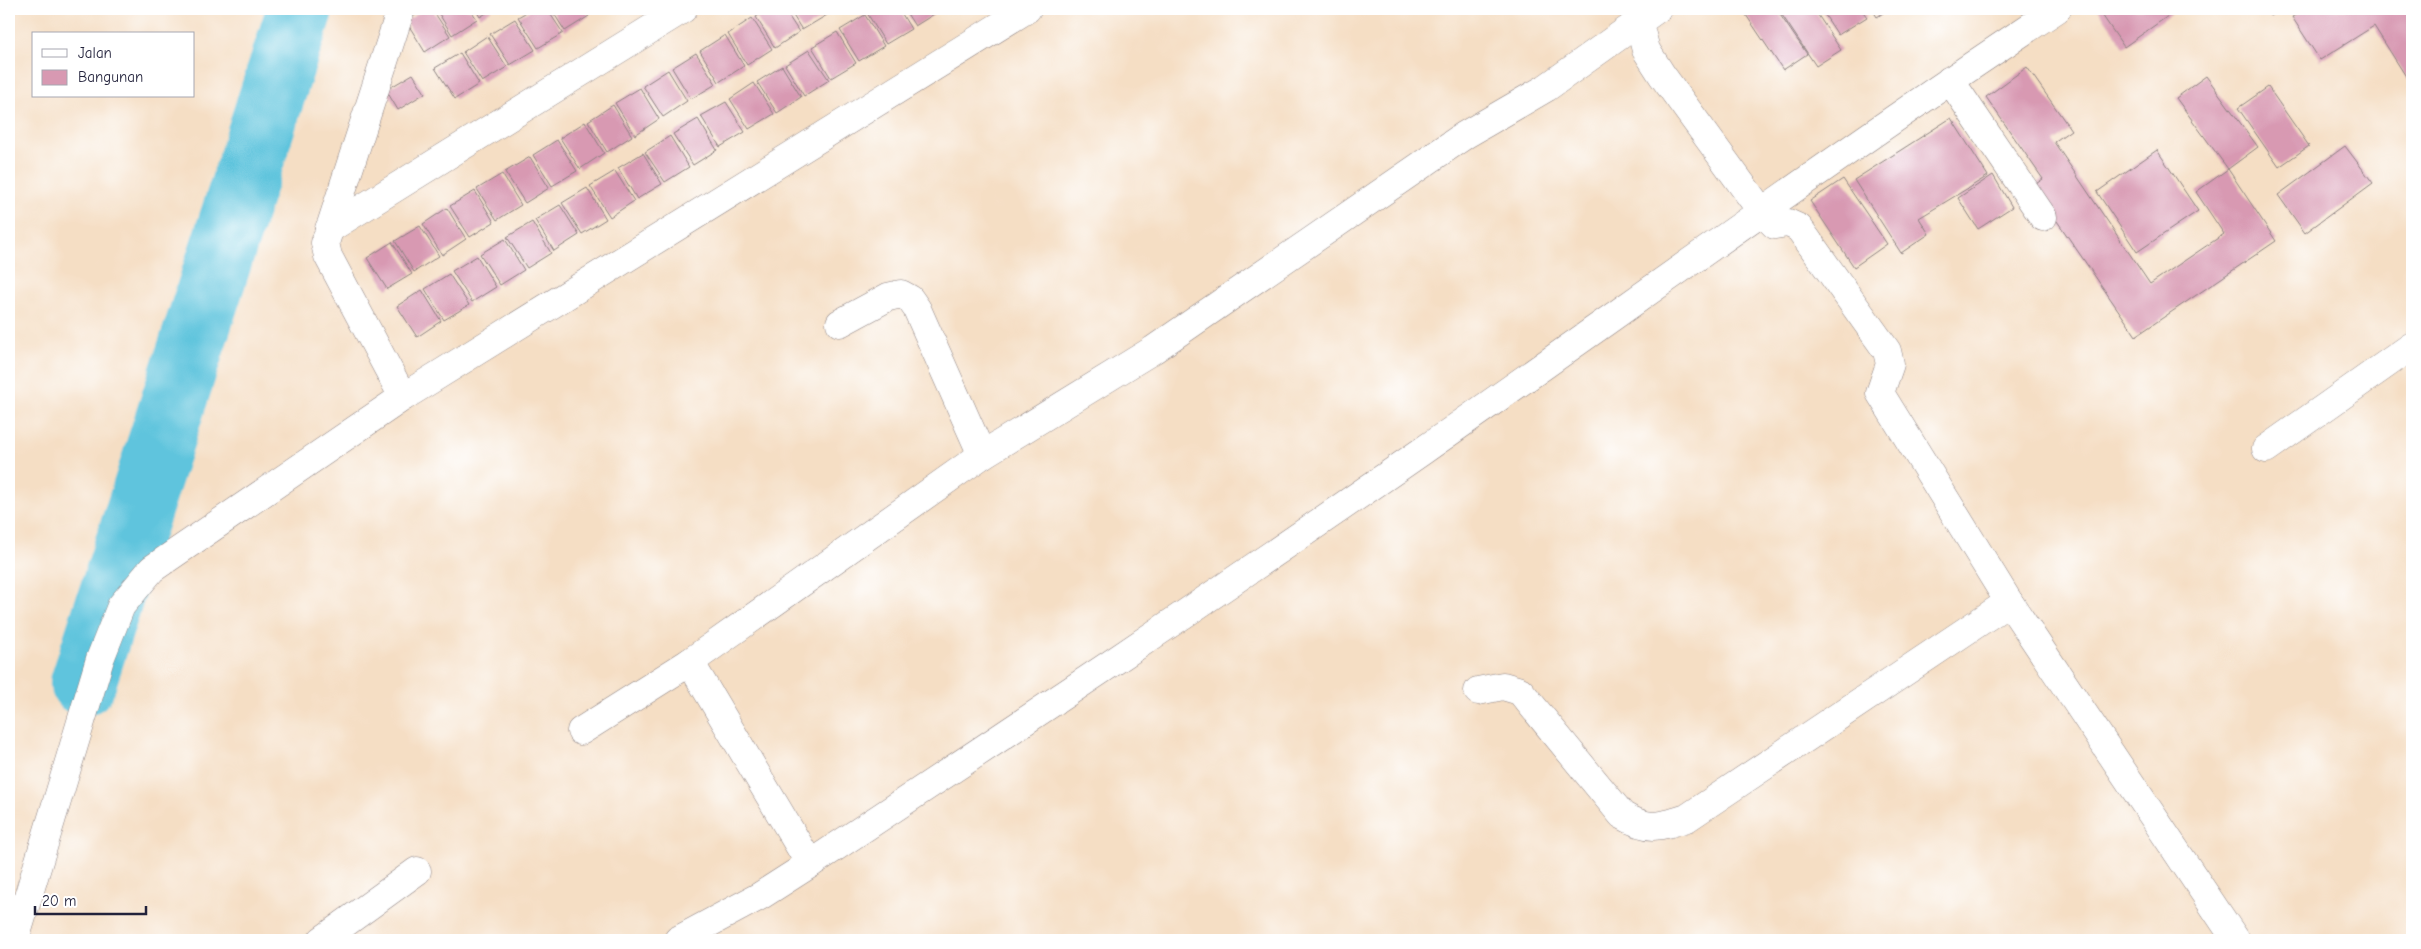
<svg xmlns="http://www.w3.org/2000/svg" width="2421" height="949" viewBox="0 0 2421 949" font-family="'Comic Neue',sans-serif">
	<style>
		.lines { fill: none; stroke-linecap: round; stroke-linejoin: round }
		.river { stroke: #5fc4dd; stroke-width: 66 }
		.building { fill: #d899b2 }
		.street-casing { stroke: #8c8080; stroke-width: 29 }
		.secondary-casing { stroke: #8c8080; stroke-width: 29 }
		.street { stroke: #fff; stroke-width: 28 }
		.secondary { stroke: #fff; stroke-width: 28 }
	</style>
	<rect width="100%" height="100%" fill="#fff"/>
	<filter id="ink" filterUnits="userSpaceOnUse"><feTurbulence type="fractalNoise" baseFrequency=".02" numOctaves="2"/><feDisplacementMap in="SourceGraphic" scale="10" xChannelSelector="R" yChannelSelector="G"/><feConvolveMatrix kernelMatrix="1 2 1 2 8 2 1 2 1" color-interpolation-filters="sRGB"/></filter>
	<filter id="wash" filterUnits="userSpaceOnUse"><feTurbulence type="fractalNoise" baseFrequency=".0096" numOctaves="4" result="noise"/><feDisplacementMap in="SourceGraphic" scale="20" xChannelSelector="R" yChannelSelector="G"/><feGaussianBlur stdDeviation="1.12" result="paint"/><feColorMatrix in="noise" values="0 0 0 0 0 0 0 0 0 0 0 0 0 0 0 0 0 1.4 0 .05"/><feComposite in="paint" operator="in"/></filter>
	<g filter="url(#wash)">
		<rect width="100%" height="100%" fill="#f5dec4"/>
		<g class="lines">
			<!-- river -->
			<polyline class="river" points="83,683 300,9"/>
		</g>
		<g id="blocks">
			<!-- building -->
			<g class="building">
				<polygon points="425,9 432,9 450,36 425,52 406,21"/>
				<polygon points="436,9 470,9 477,19 452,35"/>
				<polygon points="475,9 493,9 480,17"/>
				<polygon points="532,9 547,9 563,33 538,48 518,17"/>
				<polygon points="551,9 585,9 589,16 565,31"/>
				<polygon points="768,9 784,9 799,32 775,48 756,17"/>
				<polygon points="789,9 823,9 827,15 802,30"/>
				<polygon points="875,9 899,9 911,29 886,44 867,13"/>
				<polygon points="904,9 938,9 939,11 915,26"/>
				<polygon points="1742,9 1776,9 1807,54 1783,70"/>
				<polygon points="1778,9 1814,9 1841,50 1816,66"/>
				<polygon points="1821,9 1861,9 1867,17 1838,35"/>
				<polygon points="1872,9 1889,9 1877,17"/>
				<polygon points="2098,9 2174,9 2175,11 2124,47"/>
				<polygon points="2266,9 2281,9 2270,16"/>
				<polygon points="2306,9 2412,9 2412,86 2374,26 2320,60 2292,17"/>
				<polygon points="865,15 884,46 859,61 840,30"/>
				<polygon points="752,18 772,49 747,65 728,34"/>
				<polygon points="515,19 535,50 510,65 490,34"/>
				<polygon points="837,32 856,63 831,78 812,47"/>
				<polygon points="725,35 744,66 719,82 700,51"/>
				<polygon points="487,36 507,67 482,82 463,52"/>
				<polygon points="809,50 829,80 804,96 785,65"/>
				<polygon points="460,53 479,84 455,99 435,68"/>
				<polygon points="696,53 716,84 691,99 672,68"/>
				<polygon points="782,66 801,97 777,113 757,82"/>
				<polygon points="2027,67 2071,130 2054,142 2150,284 2224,234 2196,192 2228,169 2176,98 2206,76 2258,147 2228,169 2276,241 2136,336 2033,186 2043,179 1986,97"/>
				<polygon points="668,70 687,101 663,117 643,86"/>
				<polygon points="413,74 425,93 398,110 386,90"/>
				<polygon points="754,83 774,114 749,129 730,99"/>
				<polygon points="2268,87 2309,146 2279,167 2238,108"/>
				<polygon points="640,88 659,119 635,135 615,103"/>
				<polygon points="726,102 745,132 720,147 701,116"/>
				<polygon points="613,105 632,136 607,152 588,121"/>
				<polygon points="1951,118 1988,176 1919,218 1929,234 1901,253 1854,180"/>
				<polygon points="698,119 717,150 693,165 673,134"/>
				<polygon points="585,122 604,153 580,169 560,138"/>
				<polygon points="670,136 689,167 665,182 645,152"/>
				<polygon points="557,140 577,171 552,186 533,155"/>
				<polygon points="2345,146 2373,183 2305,233 2278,195"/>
				<polygon points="2157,150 2198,211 2137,252 2097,192"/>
				<polygon points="643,153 662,184 637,199 618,168"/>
				<polygon points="530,157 549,188 525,203 505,172"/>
				<polygon points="615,171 634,201 610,217 590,186"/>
				<polygon points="502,174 521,205 497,220 477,189"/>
				<polygon points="1993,175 2012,207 1978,229 1958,198"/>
				<polygon points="1843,179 1887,244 1854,267 1810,201"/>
				<polygon points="587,188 606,219 582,234 562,203"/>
				<polygon points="475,191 494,222 470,237 450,206"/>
				<polygon points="560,205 579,235 554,251 535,220"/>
				<polygon points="447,208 466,239 442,255 423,224"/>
				<polygon points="532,222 551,253 527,268 507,237"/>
				<polygon points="420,226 439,256 414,272 395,241"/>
				<polygon points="505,239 524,270 500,285 480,254"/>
				<polygon points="392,242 412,274 387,289 367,258"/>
				<polygon points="477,256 496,287 472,302 452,271"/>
				<polygon points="449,274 469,305 444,320 425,289"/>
				<polygon points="422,290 441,321 417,337 397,306"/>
			</g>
		</g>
	</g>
	<g filter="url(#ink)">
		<use href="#blocks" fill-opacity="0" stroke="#8c8080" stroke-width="1"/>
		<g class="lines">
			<defs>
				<g id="street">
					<polyline points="401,9 325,243 328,256 403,397"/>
					<polyline points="1635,9 1646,50 1662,75 1762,212 1775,225 1788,223 1799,228 1887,351 1890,364 1880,393 2009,602 2236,940"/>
					<polyline points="1950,80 2043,217"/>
					<polyline points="329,229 683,9"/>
					<polyline points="840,323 888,297 901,294 910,299 917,309 982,455"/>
					<polyline points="2266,449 2412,346"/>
					<path d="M1478,691L1503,686L1520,691L1622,815C1649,831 1659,827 1687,818L2009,602"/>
					<polyline points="581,731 690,662"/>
					<polyline points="810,864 690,662 982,455 1153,350 1465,135 1546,88 1657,9"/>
					<polyline points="15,940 100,659 121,606 152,569 403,397 1027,9"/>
					<polyline points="322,940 417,871"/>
				</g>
				<path id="secondary" d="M678,940L760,896L810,864C1015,728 1220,592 1421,452C1633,304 1842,151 2057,9"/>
			</defs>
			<!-- street casing -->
			<use href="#street" class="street-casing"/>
			<!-- secondary casing -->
			<use href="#secondary" class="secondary-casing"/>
			<!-- street -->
			<use href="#street" class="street"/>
			<!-- secondary -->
			<use href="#secondary" class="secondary"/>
		</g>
	</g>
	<!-- margin -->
	<rect width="2421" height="949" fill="none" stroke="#fff" stroke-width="30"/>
	<!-- legend -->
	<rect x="32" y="32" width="162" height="65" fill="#ffffff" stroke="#a7a7b1"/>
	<rect x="42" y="49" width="25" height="8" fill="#ffffff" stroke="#a7a7b1"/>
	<text x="78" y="58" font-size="15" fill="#22223b">Jalan</text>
	<rect x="42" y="70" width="25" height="15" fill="#d899b2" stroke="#a7a7b1"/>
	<text x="78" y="82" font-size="15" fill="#22223b">Bangunan</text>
	<!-- scale -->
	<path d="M35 906v8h111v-8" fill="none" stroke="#22223b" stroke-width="2.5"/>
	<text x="42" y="906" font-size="15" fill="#22223b" stroke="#ffffff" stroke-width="4" paint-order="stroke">20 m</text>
</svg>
